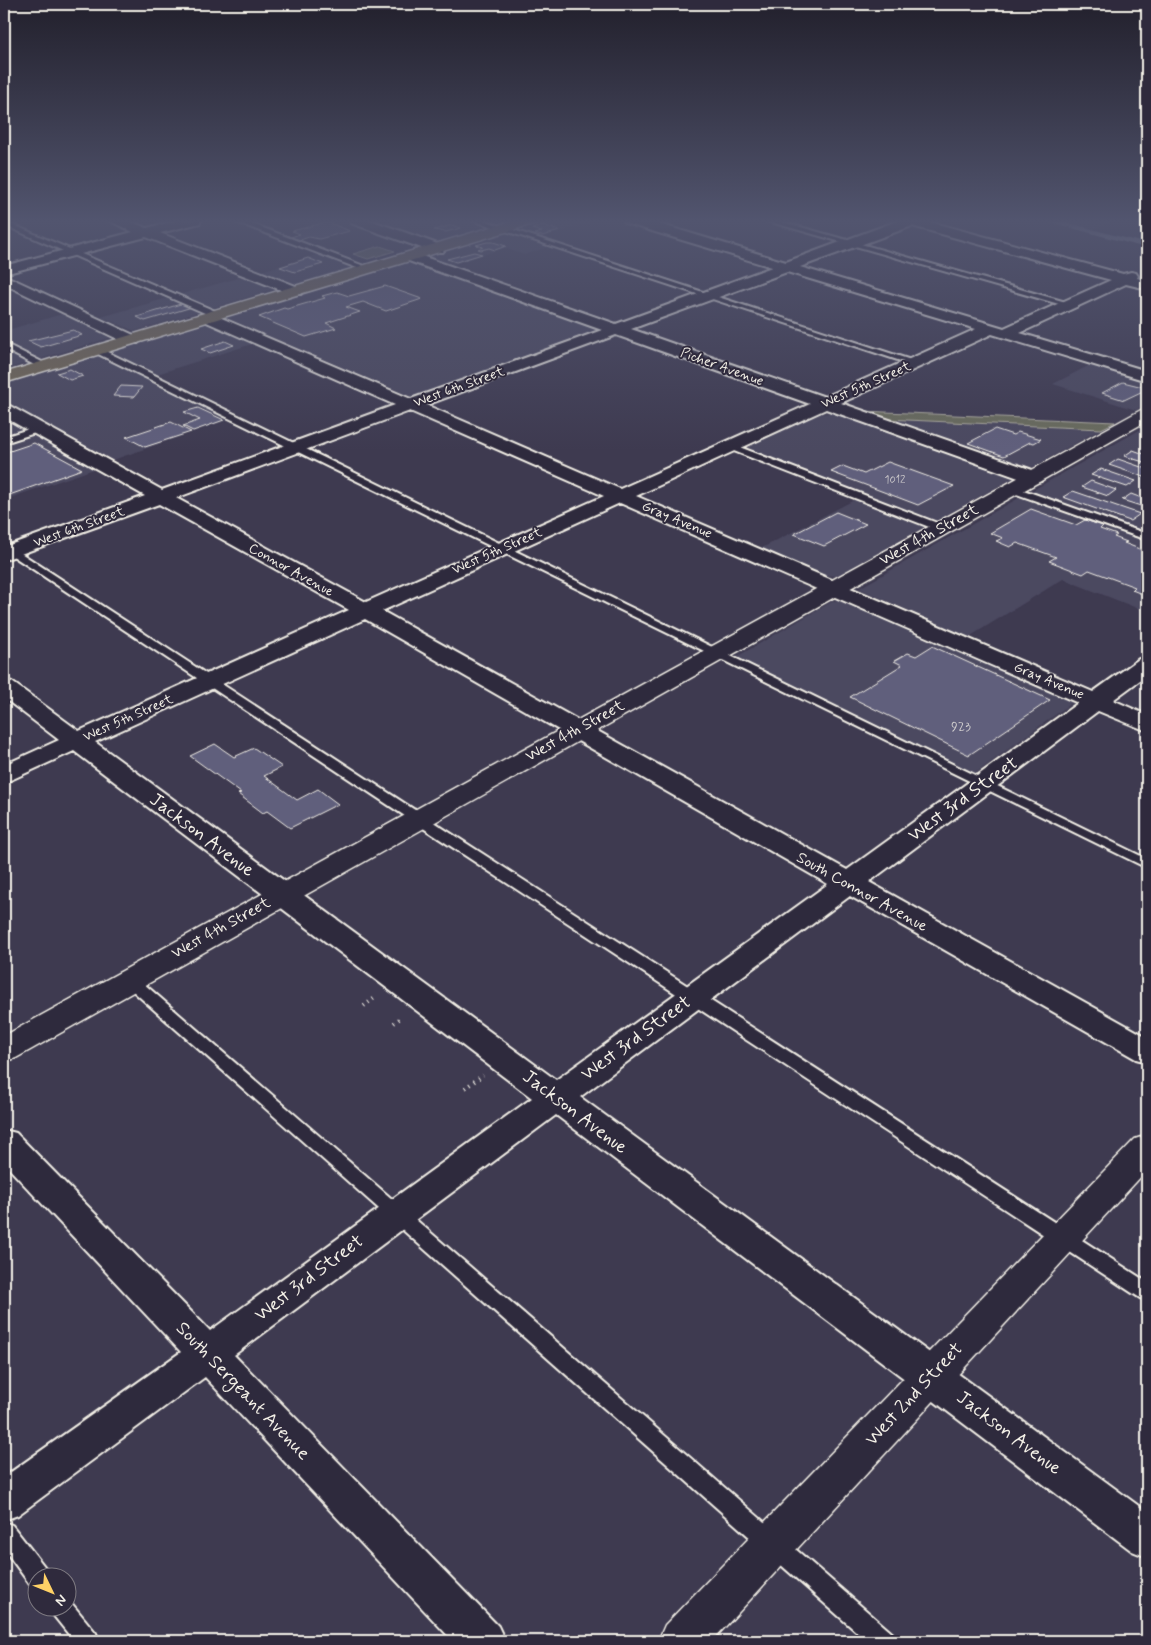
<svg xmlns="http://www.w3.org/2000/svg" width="1151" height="1645" viewBox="0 0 1151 1645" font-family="Mynerve,sans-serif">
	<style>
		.built { fill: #4b4860 }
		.green { fill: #6b6c5d; stroke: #b0aea2 }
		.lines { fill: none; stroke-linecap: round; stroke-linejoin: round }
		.stream { stroke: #9ca2ad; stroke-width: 4 }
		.building { fill: #605f7c; stroke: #f4f1e8 }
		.lane-casing { stroke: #f4f1e8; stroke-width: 4 }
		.street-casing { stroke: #f4f1e8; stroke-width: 4 }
		.secondary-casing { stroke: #f4f1e8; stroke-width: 3 }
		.primary-casing { stroke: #f4f1e8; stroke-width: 3 }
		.path { stroke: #f4f1e8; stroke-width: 4; stroke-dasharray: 1 4.5; stroke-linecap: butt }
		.lane { fill: #2f2a3d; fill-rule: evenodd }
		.street { fill: #2f2a3d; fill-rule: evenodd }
		.secondary { fill: #2f2a3d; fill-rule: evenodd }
		.primary { fill: #746b55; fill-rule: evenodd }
		.labels { text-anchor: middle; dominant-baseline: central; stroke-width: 4; stroke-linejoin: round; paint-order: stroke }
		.far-number-label { font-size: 11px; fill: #cfcccd }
		.far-street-label { font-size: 14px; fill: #f4f1e8; stroke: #2f2a3d }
		.number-label { font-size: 14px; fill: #cfcccd }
		.street-label { font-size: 16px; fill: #f4f1e8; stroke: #2f2a3d }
		.near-street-label { font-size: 19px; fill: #f4f1e8; stroke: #2f2a3d }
	</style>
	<rect width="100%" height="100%" fill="#3e3a50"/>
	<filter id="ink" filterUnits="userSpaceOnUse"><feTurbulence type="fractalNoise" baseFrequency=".02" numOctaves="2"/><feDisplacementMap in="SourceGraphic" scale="10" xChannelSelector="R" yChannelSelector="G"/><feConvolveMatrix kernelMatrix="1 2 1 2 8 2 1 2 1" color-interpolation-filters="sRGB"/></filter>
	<g filter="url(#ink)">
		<!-- built -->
		<g class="built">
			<polygon points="397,220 513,220 434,243 380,225"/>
			<polygon points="545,220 598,220 533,240 551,246 524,255 505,248 451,265 428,257"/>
			<polygon points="1042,220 1116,220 1087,232"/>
			<polygon points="326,252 361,265 295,284 258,272"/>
			<polygon points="410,262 596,328 599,330 418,397 412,397 227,318 231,315"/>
			<polygon points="245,276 276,289 135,331 101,317"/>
			<polygon points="62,314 110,338 4,370 4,331"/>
			<polygon points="201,324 210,324 252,344 154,375 239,416 110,461 4,402 4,383"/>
			<polygon points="1094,363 1147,379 1147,404 1136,410 1053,384"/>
			<polygon points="835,412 1014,476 1013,478 836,576 822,575 760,549 856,499 735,452 820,414"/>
			<polygon points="4,417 94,469 4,500"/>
			<polygon points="885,419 1101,429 1035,466 1027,468"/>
			<polygon points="1143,428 1147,428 1147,612 1063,579 969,637 860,589 861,587"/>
			<polygon points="843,599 1073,700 1073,702 965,781 726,663 833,601"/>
		</g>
		<!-- green -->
		<g class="green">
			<polygon points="380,246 395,251 368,259 353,254"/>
			<polygon points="862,411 1115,422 1101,429 885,419"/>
		</g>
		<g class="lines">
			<!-- stream -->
			<polyline class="stream" points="1050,220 1147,246"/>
		</g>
		<!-- building -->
		<g class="building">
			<polygon points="327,222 350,231 319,239 309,237 300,240 291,237 300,234 292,231"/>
			<polygon points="452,225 461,228 446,232 434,230"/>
			<polygon points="543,225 560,231 542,236 535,234 542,232 532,229"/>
			<polygon points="487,242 493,242 506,246 495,250 489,248 481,250 478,249 483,247 476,245"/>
			<polygon points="474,252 482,254 456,262 447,259"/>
			<polygon points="308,258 323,264 295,272 280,267"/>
			<polygon points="385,286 422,299 386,311 363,302 346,307 360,312 326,323 336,328 306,337 259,317 284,308 287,309 325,298 322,296 337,292 349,296"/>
			<polygon points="184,303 192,307 145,321 137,317"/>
			<polygon points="73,330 82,335 41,347 28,341"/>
			<polygon points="225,341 234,345 210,353 201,349"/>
			<polygon points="70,369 83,376 70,380 57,373"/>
			<polygon points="1123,382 1143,387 1145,390 1124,400 1102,393"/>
			<polygon points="121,386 142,387 134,397 113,396"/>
			<polygon points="198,408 224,420 193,431 183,426 200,420 184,412"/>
			<polygon points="171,422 191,432 145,447 126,437"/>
			<polygon points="995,429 1013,435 1018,432 1041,439 1034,443 1030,442 1004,456 968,443"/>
			<polygon points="34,443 82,469 4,497 4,453"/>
			<polygon points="1133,450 1147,455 1147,463 1124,456"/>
			<polygon points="1118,459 1147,469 1147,478 1109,465"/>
			<polygon points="888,462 954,486 918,505 831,472 843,466 864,474"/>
			<polygon points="1101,469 1136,481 1127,487 1091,475"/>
			<polygon points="1091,481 1116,490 1108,496 1082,487"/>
			<polygon points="1073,491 1140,514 1130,521 1063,497"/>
			<polygon points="1131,494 1147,500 1147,508 1122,500"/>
			<polygon points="1031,509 1076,525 1085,520 1103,526 1100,529 1117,535 1114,537 1127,542 1124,543 1147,552 1145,554 1147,555 1147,596 1132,590 1135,587 1089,570 1083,574 1049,561 1056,557 1017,543 1010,547 996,541 1003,538 990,533"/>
			<polygon points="836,512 866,524 824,546 794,534"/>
			<polygon points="932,646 1050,700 969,755 850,697 902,665 894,661 908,653 916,656"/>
			<polygon points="215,744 234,757 254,748 282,767 264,776 297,800 318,789 338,804 290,828 267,811 263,813 238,794 241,793 190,756"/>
		</g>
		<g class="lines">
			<defs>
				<g id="lane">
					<polygon points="231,220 242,220 372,269 365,271"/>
					<polygon points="472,220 483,220 920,363 913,365"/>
					<polygon points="764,220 776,220 1073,304 1066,306"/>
					<polygon points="4,221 220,313 221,315 214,317 4,225"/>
					<polygon points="4,343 46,364 47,366 40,368 4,349"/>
					<polygon points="97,347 1147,859 1147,868 94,352 94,348"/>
					<polygon points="38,426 41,427 41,431 4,443 4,437"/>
					<polygon points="729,443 945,526 946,528 945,530 937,530 726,448 726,444"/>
					<polygon points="1012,486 1147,534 1147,540 1008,491 1008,487"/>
					<polygon points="4,542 424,816 1147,1282 1147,1300 1140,1298 414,822 4,550"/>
					<polygon points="130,975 135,976 892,1633 895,1641 867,1641 125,984 122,980 125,976"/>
					<polygon points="4,1522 12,1525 47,1570 50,1578 38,1578 38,1588 31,1586 4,1549"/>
					<polygon points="68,1599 96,1633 99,1641 74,1641 54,1616 51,1608 68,1608"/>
				</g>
				<g id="street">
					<polygon points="108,220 127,220 147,228 178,220 201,220 200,223 160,233 301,288 303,291 301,294 291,294 146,237 4,274 4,266 133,232"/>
					<polygon points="350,220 370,220 443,246 445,249 443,252 433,252 351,223"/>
					<path d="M624,220H646L786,262L900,220H923L1123,274L1131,272L1136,273L1138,276L1137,278L1147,281V289L1126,284L1020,333L1147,371V381L992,334L841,403L1041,473L1043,477L1041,481L1034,483L1027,481L826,409L636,496L1093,692L1139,659L1147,657V675L1113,700L1147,715V731L1098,711L869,882L1147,1037V1062L1136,1059L850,896L580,1097L1147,1512V1557L1132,1551L556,1115L234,1355L498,1626L505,1641H453L205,1377L18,1515L4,1520V1477L181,1352L4,1163V1130L16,1133L210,1331L532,1098L74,751L13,779L4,782V765L59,740L4,698V680L12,682L79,731L349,610L159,504L4,560V547L145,496L4,417V405L10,406L162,490L395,405L202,320L199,317L202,314H212L411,399L602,330L406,260L404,257L406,254H416L616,324L772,267L625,223ZM912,226L1111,280L1004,328L800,267ZM787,272L976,329L825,397L631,329ZM616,335L810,404L620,489L426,405ZM410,411L604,496L366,602L176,498ZM620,503L1078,703L847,870L382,611ZM365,619L828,884L556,1080L95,742Z"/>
					<polygon points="4,275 138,337 140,340 138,343 126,343 4,284"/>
				</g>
				<g id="secondary">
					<polygon points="1147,409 1147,421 16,1058 4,1062 4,1036 1141,410"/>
					<polygon points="1147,1135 1147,1170 712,1641 658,1641 665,1625 1135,1139"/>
				</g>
				<polygon id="primary" points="515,220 538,220 536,223 4,383 4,373"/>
			</defs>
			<!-- lane casing -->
			<use href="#lane" class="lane-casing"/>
			<!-- street casing -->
			<use href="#street" class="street-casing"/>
			<!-- secondary casing -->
			<use href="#secondary" class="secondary-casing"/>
			<!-- primary casing -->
			<use href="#primary" class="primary-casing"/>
			<!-- path -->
			<g class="path">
				<polyline points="364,1006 376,997"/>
				<polyline points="394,1023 402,1017"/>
				<polyline points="465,1088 483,1075"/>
			</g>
			<!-- lane -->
			<use href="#lane" class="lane"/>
			<!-- street -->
			<use href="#street" class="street"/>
			<!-- secondary -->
			<use href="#secondary" class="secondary"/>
			<!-- primary -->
			<use href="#primary" class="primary"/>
		</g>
	</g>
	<!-- sky -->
	<linearGradient id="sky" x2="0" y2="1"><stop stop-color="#22202c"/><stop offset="0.49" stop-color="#52556f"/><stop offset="1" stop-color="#52556f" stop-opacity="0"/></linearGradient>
	<rect width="1151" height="451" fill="url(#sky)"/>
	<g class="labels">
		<!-- far-number labels -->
		<g class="far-number-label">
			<text x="895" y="480">1012</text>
		</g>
		<!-- far-street labels -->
		<g class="far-street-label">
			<text transform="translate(722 367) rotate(20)">Picher Avenue</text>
			<text transform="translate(866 385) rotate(-24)">West 5th Street</text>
			<text transform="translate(459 387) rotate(-20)">West 6th Street</text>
			<text transform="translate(677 520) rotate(23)">Gray Avenue</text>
			<text transform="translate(79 527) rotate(-20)">West 6th Street</text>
			<text transform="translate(497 551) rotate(-24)">West 5th Street</text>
			<text transform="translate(291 570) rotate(29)">Connor Avenue</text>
			<text transform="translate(1049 681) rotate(23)">Gray Avenue</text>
			<text transform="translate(128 718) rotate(-24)">West 5th Street</text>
		</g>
		<!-- number labels -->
		<g class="number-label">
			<text x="961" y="727">923</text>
		</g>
		<!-- street labels -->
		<g class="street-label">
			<text transform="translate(929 535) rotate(-29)">West 4th Street</text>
			<text transform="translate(575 731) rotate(-29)">West 4th Street</text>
			<text transform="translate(862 892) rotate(29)">South Connor Avenue</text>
			<text transform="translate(221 928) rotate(-29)">West 4th Street</text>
		</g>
		<!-- near-street labels -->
		<g class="near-street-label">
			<text transform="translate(963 799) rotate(-36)">West 3rd Street</text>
			<text transform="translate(202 835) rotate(37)">Jackson Avenue</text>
			<text transform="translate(636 1038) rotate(-36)">West 3rd Street</text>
			<text transform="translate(575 1112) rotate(37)">Jackson Avenue</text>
			<text transform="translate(309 1278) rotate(-37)">West 3rd Street</text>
			<text transform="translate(243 1391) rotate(46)">South Sergeant Avenue</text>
			<text transform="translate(914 1394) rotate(-47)">West 2nd Street</text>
			<text transform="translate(1009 1433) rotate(37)">Jackson Avenue</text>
		</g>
	</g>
	<!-- margin -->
	<rect width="1151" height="1645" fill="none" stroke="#2f2a3d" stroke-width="20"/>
	<rect x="10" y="10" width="1131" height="1625" fill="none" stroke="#f4f1e8" stroke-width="2" filter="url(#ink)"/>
	<!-- north arrow -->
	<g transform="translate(52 1592) rotate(133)"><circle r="24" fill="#2f2a3d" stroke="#7e7a81"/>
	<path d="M0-4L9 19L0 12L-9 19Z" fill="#ffd166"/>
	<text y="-8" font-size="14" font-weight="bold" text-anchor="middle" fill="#f4f1e8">N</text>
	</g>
</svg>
